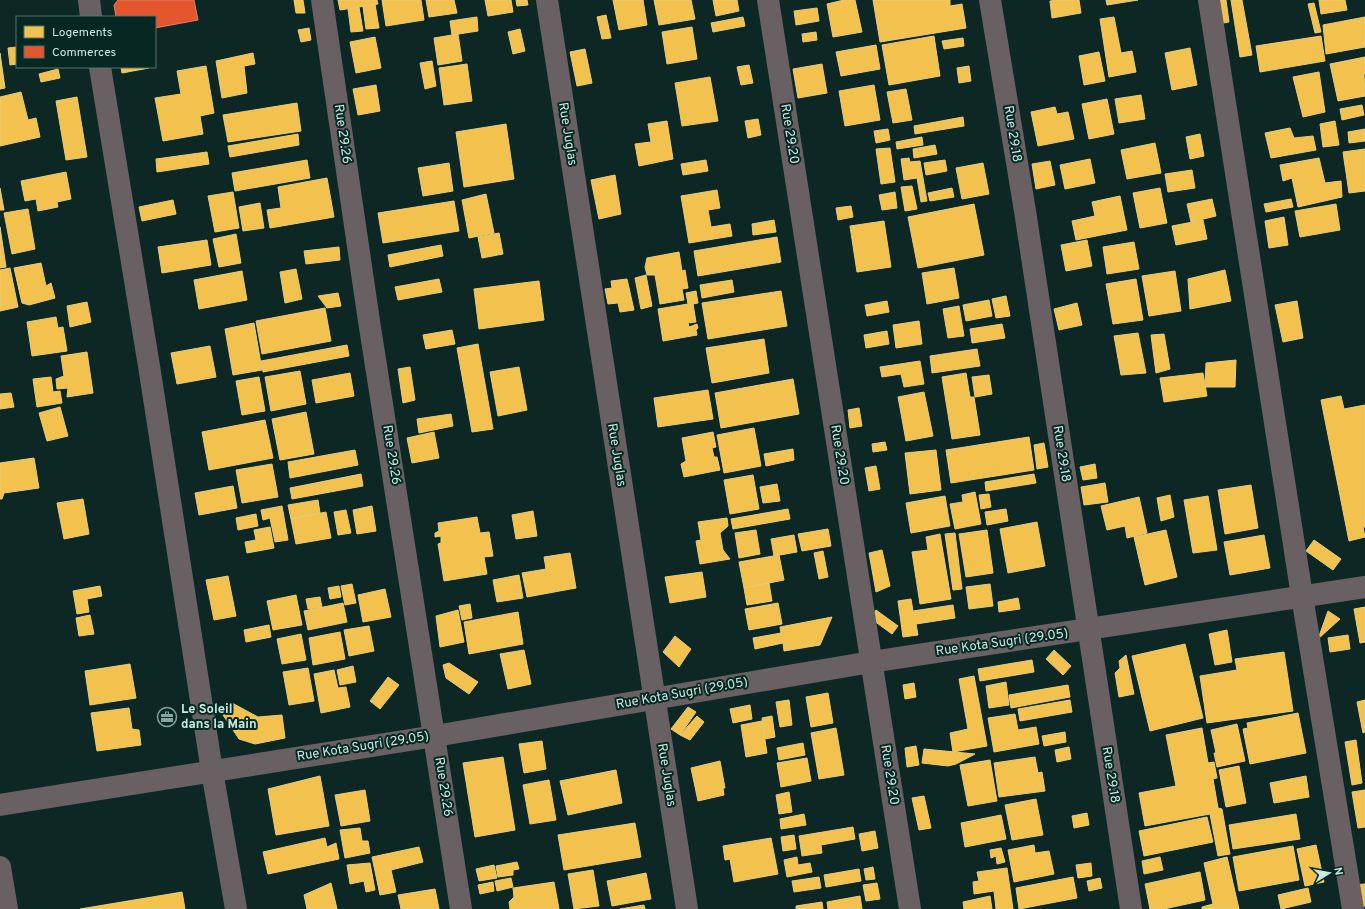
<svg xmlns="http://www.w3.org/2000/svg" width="1365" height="909" viewBox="0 0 1365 909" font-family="Overpass,sans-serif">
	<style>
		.homes { fill: #f2c14e; stroke: #e6cd7a }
		.shops { fill: #e4572e; stroke: #dc8264 }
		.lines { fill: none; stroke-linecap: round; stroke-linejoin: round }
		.minor { stroke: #686063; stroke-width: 22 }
		.labels { text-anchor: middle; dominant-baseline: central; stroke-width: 4; stroke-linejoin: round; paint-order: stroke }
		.street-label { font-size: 13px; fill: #cae8e2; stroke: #062823 }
		.poi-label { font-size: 13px; font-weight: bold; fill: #cae8e2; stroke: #062823; text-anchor: start }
	</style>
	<rect width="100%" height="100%" fill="#0c2724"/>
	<!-- homes -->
	<g class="homes">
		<polygon points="294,0 303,0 305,13 296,13"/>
		<polygon points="338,0 377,0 378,4 340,10"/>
		<polygon points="382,0 421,0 424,20 386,26"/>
		<polygon points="426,0 454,0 457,13 429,17"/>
		<polygon points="485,0 511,0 513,12 488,16"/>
		<polygon points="516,0 527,0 528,5 517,6"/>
		<polygon points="613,0 643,0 647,25 619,30"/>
		<polygon points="654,0 691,0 695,19 659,25"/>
		<polygon points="713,0 737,0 739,11 716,16"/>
		<polygon points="844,0 855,0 862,32 833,37 827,4"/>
		<polygon points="873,0 950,0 950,6 962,4 966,28 880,42"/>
		<polygon points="1056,0 1079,0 1081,13 1052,18 1050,1"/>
		<polygon points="1106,0 1138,0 1107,5"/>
		<polygon points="1214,0 1226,0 1229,22 1218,24"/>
		<polygon points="1231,0 1242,0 1252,55 1240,57"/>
		<polygon points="1319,0 1345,0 1347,10 1321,14"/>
		<polygon points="1314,3 1321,32 1315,33 1308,4"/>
		<polygon points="375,4 379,28 366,29 363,7"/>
		<polygon points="359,7 363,31 351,32 348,9"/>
		<polygon points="817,8 819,21 796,25 794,11"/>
		<polygon points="606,15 611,38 602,39 597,17"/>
		<polygon points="477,17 478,31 452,35 450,21"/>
		<polygon points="743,17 745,26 713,32 711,23"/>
		<polygon points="1114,17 1121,53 1132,51 1136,72 1109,77 1100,19"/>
		<polygon points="1365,17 1365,47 1326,54 1323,25"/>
		<polygon points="692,27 697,59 667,64 662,32"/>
		<polygon points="309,28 311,40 301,42 298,30"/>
		<polygon points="520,29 525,51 513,54 508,32"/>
		<polygon points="816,32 817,40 803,42 802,34"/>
		<polygon points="458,34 462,61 438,65 434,38"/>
		<polygon points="934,36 940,76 889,85 882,45"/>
		<polygon points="1321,36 1325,61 1260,72 1256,46"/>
		<polygon points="375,37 381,68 356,73 350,42"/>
		<polygon points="963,38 964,46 944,49 942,41"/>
		<polygon points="876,45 880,69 841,76 836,52"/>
		<polygon points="17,47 17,64 10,65 8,48"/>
		<polygon points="1190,48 1197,85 1172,90 1165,53"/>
		<polygon points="585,49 592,83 577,86 570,52"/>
		<polygon points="1099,52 1105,81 1084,85 1079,56"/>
		<polygon points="0,53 5,88 0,89"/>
		<polygon points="253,53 255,64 244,66 247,93 222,98 216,61"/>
		<polygon points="1365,57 1365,74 1364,74 1365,96 1338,101 1330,64"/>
		<polygon points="432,61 436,86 425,89 420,63"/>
		<polygon points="467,64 472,101 444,105 439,68"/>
		<polygon points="822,64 827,93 798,98 793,69"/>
		<polygon points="749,65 753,83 741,85 737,67"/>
		<polygon points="206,66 214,113 200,116 203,134 163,141 155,98 181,94 177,71"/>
		<polygon points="969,66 971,81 959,83 957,68"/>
		<polygon points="121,67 148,67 149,68 122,73"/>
		<polygon points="58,69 60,78 41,82 39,74"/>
		<polygon points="1319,72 1325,112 1303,117 1293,77"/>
		<polygon points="710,77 718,121 682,126 675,83"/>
		<polygon points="376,85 380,111 358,115 353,89"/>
		<polygon points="874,85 880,120 845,126 839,91"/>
		<polygon points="906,89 912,120 893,123 887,92"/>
		<polygon points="21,92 28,120 36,118 40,137 0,146 0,97"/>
		<polygon points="1141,95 1145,119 1119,123 1115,99"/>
		<polygon points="77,97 87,157 66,160 56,101"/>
		<polygon points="1107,99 1114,134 1089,139 1082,104"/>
		<polygon points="297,103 301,131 228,142 223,115"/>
		<polygon points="1362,105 1364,115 1342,120 1340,109"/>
		<polygon points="1055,107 1057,114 1068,112 1074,139 1038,146 1031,112"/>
		<polygon points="963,117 964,126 915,134 914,126"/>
		<polygon points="758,119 761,135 748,138 745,121"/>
		<polygon points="667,121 673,159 639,166 635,144 651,142 648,124"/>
		<polygon points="1335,121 1339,145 1323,147 1320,124"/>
		<polygon points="506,124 514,179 464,187 456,132"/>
		<polygon points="1290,128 1294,138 1313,136 1316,150 1271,158 1265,133"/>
		<polygon points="888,129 890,140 876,143 874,131"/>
		<polygon points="1365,129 1365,141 1349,143 1348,132"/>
		<polygon points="298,134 299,145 230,157 228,146"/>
		<polygon points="1200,134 1204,156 1190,159 1186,137"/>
		<polygon points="922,137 923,145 897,149 896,142"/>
		<polygon points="1155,143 1161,173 1127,179 1121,150"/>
		<polygon points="935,145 937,154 914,158 913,149"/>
		<polygon points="890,148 895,182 881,184 876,149"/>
		<polygon points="1365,149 1365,191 1349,193 1343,152"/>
		<polygon points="207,152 209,164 157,172 156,159"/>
		<polygon points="909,158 910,162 920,161 927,201 921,202 917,178 904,180 901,159"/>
		<polygon points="1319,158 1325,183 1341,181 1342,197 1298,207 1292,178 1283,181 1280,165"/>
		<polygon points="1090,159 1095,183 1065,189 1060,165"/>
		<polygon points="307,160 310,178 235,191 232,173"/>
		<polygon points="706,160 708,171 683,175 681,164"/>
		<polygon points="945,160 947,171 926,175 924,163"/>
		<polygon points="1050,161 1055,185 1036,189 1032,164"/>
		<polygon points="449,163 453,191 423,196 418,168"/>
		<polygon points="983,163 989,194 962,199 956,168"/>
		<polygon points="1192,170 1195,188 1168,192 1165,174"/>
		<polygon points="66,172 71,199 57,202 58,207 38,211 36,199 25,201 21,181"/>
		<polygon points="615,175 621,214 599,219 591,180"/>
		<polygon points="327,178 334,217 270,228 267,210 281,208 278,187"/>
		<polygon points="912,186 917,209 905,211 901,187"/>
		<polygon points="0,188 4,210 0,210"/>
		<polygon points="952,188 954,197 930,201 928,193"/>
		<polygon points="1160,188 1167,223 1140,228 1133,193"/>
		<polygon points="717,190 720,208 708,210 711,227 730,224 732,236 689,243 681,196"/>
		<polygon points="233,192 239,228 215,232 208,196"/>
		<polygon points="895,192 897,208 882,210 879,195"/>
		<polygon points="486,194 494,233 469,238 462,200"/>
		<polygon points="1120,196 1127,230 1076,240 1072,221 1095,216 1092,202"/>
		<polygon points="1212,199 1216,216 1191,222 1187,204"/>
		<polygon points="1291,199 1293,207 1266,212 1264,204"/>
		<polygon points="173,200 176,214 142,221 139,207"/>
		<polygon points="454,201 459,231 383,243 378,213"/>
		<polygon points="260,203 264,228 243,231 239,207"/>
		<polygon points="974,204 984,255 918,268 908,217"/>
		<polygon points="1336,204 1340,230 1300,237 1295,211"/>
		<polygon points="851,206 853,217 838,220 836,208"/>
		<polygon points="28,209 35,249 12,254 4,213"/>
		<polygon points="1284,217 1288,245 1269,248 1265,221"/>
		<polygon points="774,220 776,232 753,235 752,224"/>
		<polygon points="1203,220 1207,239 1176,245 1172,226"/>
		<polygon points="884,221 891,267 857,272 850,226"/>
		<polygon points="0,227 6,267 0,268"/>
		<polygon points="499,233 503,254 482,258 478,237"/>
		<polygon points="236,234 241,263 219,267 213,239"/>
		<polygon points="777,237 781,262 698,276 694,251"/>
		<polygon points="207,240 211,265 162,273 158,247"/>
		<polygon points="1087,240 1092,266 1066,271 1061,245"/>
		<polygon points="1134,242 1139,269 1107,274 1103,247"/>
		<polygon points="441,245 443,256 390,267 388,255"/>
		<polygon points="339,247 340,260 306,264 304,251"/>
		<polygon points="679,252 682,271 685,270 688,288 682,289 684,300 660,304 655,275 647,275 645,267 647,258"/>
		<polygon points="41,263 46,286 51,283 55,298 29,305 22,303 14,268"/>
		<polygon points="10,268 18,307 0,311 0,270"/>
		<polygon points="954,268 959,298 927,304 922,273"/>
		<polygon points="296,269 302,299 285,303 280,272"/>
		<polygon points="1225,270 1231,301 1190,309 1188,279"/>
		<polygon points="242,271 247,300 199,309 194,280"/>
		<polygon points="1175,271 1181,311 1149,316 1142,276"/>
		<polygon points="646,275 652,306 641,309 635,278"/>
		<polygon points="439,279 442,292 398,300 395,287"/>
		<polygon points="627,279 634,310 620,312 618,303 608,304 605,289 612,288 611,281"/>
		<polygon points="1136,279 1143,320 1113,324 1106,284"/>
		<polygon points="732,280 734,292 702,298 700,285"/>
		<polygon points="539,281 544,320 479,329 474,289"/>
		<polygon points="696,291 698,303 693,304 696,322 688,323 689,327 697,324 698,328 696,330 697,335 663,341 658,309 688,304 686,293"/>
		<polygon points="781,291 787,326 708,339 702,303"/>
		<polygon points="338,293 341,306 327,308 318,296"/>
		<polygon points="1006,296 1010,316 996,318 992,299"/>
		<polygon points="989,300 992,316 966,321 963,305"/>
		<polygon points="887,301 889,312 867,316 865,305"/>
		<polygon points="1297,301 1303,338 1283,342 1275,305"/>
		<polygon points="87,302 91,322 70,327 67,306"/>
		<polygon points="1077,303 1082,325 1059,330 1054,309"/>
		<polygon points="959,306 964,336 948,338 943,309"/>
		<polygon points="325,308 331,341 262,354 256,321"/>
		<polygon points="56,317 58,328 63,327 67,351 32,356 27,322"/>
		<polygon points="919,321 922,344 896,348 893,325"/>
		<polygon points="254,323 262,370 233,375 225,329"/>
		<polygon points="1002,324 1005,338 972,343 970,329"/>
		<polygon points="452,330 455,344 426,349 423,335"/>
		<polygon points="887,331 889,344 866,348 864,335"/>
		<polygon points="1138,333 1146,373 1121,375 1114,336"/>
		<polygon points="1164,334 1170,369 1156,373 1151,335"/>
		<polygon points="764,339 769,373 712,383 706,348"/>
		<polygon points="478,344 493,429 472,432 457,348"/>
		<polygon points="347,345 349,356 263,372 261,361"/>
		<polygon points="210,346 216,377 177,384 171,353"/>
		<polygon points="977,349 980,366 932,373 930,356"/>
		<polygon points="87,352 93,393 67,397 68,388 57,389 56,379 64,376 61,356"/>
		<polygon points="1236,360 1235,387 1205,387 1206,363"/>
		<polygon points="920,361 924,384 904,387 901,374 882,377 880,367"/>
		<polygon points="410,367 415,400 403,403 398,369"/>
		<polygon points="519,367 527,410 498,416 490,372"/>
		<polygon points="300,371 306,404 271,411 265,377"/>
		<polygon points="350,373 354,396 316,403 312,380"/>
		<polygon points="966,373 970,397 974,397 980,435 952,439 942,377"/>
		<polygon points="1203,373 1207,396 1164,402 1160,378"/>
		<polygon points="989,375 992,394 975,397 972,377"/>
		<polygon points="51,377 53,392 60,391 62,403 37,407 33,379"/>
		<polygon points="259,377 265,411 242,415 236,381"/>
		<polygon points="793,379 799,414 721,428 715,393"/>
		<polygon points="708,390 713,419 658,427 654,398"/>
		<polygon points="924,392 933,436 906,441 898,397"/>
		<polygon points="11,393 14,407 0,409 0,394"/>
		<polygon points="1341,396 1344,409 1365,405 1365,527 1363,527 1365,537 1349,541 1321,400"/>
		<polygon points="60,407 68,436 47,441 39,413"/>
		<polygon points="859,408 862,426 850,428 848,410"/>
		<polygon points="306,412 314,454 280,460 272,419"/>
		<polygon points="451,414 453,426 419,433 417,419"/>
		<polygon points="265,420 273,458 209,470 202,432"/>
		<polygon points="754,428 761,466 724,473 717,435"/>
		<polygon points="434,432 439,458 412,463 407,438"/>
		<polygon points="713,432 716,447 712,448 714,457 717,457 720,470 684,477 681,464 686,461 682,438"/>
		<polygon points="1029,437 1034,470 951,483 946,450"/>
		<polygon points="885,442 887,450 873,452 872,444"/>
		<polygon points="1044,443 1048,467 1037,469 1034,445"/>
		<polygon points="793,449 794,460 766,466 764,454"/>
		<polygon points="355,450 358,465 290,478 288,462"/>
		<polygon points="936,450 941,490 910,494 905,453"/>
		<polygon points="34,458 39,488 4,493 2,499 0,499 0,463"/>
		<polygon points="272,464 278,497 242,503 236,470"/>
		<polygon points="1095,464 1097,478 1083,480 1080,467"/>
		<polygon points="876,466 880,489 869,491 865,468"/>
		<polygon points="361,474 363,486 292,499 290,488"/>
		<polygon points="1034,474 1036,483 986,491 985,482"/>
		<polygon points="753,475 759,509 730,514 724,480"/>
		<polygon points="1105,483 1108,502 1084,505 1081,487"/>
		<polygon points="777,484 780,501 763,503 760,487"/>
		<polygon points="1251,485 1258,528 1225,534 1218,490"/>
		<polygon points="233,486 237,508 199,515 195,493"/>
		<polygon points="975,492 981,524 955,529 950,504 963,502 962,495"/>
		<polygon points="989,494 991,507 981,509 979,495"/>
		<polygon points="1170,495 1174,517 1161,521 1157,498"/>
		<polygon points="945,496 950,526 911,533 906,503"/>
		<polygon points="1208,496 1217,550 1193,553 1184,500"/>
		<polygon points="1139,497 1147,533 1127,538 1125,526 1107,530 1101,506"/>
		<polygon points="83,499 89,534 64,539 57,503"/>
		<polygon points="318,500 320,513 291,519 288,505"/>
		<polygon points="282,506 288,540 275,542 270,518 263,520 261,510"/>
		<polygon points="372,506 376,531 357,534 353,510"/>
		<polygon points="788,509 790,519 733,529 731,519"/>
		<polygon points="1006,509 1008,521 987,525 985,512"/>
		<polygon points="346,510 351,533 338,535 334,512"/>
		<polygon points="533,511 537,536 516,539 512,515"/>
		<polygon points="326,512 331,538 296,544 291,519"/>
		<polygon points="256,514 258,526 238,530 236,518"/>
		<polygon points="477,517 480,533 489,532 493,556 484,557 487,574 444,581 438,544 441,543 441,536 435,537 435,533 439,531 438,523"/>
		<polygon points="727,518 728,526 720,533 723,550 730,559 700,564 696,541 701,540 698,522"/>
		<polygon points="1037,522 1045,566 1008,573 1000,529"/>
		<polygon points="270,527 274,548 247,553 245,542 256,540 254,530"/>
		<polygon points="828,529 831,546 802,551 798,534"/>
		<polygon points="756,530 760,554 739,558 735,533"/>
		<polygon points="987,530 993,573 966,577 959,534"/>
		<polygon points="1166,530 1177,577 1145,585 1134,537"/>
		<polygon points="955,533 962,589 953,590 945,534"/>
		<polygon points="940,534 951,599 920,604 912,552 928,550 926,537"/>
		<polygon points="794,535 797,552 774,556 771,539"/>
		<polygon points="1264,535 1270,568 1230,575 1224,542"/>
		<polygon points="1314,540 1341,559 1333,570 1306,551"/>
		<polygon points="882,550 890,586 876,592 869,553"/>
		<polygon points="823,551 828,577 819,579 814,553"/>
		<polygon points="570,553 576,588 527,597 522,573 546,569 544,557"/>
		<polygon points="779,555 784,580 744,588 739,562"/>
		<polygon points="702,572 706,597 670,603 665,577"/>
		<polygon points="519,575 523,598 497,602 493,580"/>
		<polygon points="228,576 236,616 214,620 206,580"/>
		<polygon points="769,583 772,601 747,605 744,588"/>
		<polygon points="352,584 356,603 345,605 341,586"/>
		<polygon points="990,584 993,606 969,609 966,587"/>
		<polygon points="100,586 102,596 87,599 89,612 77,614 73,591"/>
		<polygon points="339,586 341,597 330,599 328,588"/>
		<polygon points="385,589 391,617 363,622 358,595"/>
		<polygon points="296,595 302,625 273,630 267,601"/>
		<polygon points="320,597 322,607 308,609 306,599"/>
		<polygon points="1018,598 1020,609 999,612 998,602"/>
		<polygon points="911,599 913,611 953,605 955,618 916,624 918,635 903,637 898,601"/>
		<polygon points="343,603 347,622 308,630 304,611"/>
		<polygon points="778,603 782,624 749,630 745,609"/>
		<polygon points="470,604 472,618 462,620 459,606"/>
		<polygon points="1365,607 1365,642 1360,643 1354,609"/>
		<polygon points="458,610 464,642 440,647 436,616"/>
		<polygon points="876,610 898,626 892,634 870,618"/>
		<polygon points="1328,611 1340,619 1318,639"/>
		<polygon points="518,612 523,644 469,654 464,622"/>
		<polygon points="90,615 94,634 79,636 76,618"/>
		<polygon points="832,617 820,645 784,651 783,643 755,649 753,638 781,633 780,627"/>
		<polygon points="269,625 271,637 246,642 244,630"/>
		<polygon points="369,626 374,651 349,656 344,630"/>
		<polygon points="1227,630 1232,662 1215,665 1209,634"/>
		<polygon points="340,632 345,659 313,665 309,638"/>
		<polygon points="301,634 306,660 282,664 277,639"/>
		<polygon points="1348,635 1350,649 1330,652 1328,638"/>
		<polygon points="675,636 691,649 679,667 663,652"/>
		<polygon points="1185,644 1203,718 1150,731 1132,656"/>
		<polygon points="524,650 531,684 508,689 500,654"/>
		<polygon points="1054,650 1071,666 1063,675 1046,659"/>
		<polygon points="1284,652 1293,711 1207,723 1200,676 1237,670 1235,659"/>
		<polygon points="1126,655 1134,694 1119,697 1115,673 1120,668 1119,661"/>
		<polygon points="1032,660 1034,672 980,681 978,669"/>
		<polygon points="449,663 478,682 469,694 446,678 443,665"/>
		<polygon points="130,664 136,698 90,705 85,671"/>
		<polygon points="353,666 356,682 340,685 337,670"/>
		<polygon points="308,668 314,701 289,705 283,672"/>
		<polygon points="334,670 338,688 346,687 350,707 321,713 314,674"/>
		<polygon points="974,676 987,746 953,752 950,733 968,729 959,679"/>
		<polygon points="388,677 399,685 380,709 370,701"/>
		<polygon points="1006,682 1009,705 989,708 986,686"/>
		<polygon points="914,683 916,697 905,699 903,685"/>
		<polygon points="1068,685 1070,697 1011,708 1009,695"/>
		<polygon points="828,693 833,723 811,727 806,697"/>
		<polygon points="789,700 792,725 780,727 776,702"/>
		<polygon points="1070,700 1072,712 1020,721 1018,709"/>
		<polygon points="1365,700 1365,732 1363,733 1357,702"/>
		<polygon points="232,703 258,717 282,715 285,738 255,744 239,739 221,712"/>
		<polygon points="750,705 752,719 733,723 730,709"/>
		<polygon points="688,707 696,712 680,735 671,729"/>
		<polygon points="129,708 132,729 139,730 141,745 97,751 91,713"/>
		<polygon points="1298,713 1306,753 1250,764 1243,729 1248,728 1247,723"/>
		<polygon points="1015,714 1018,730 1036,727 1039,744 994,752 988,718"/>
		<polygon points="697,716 704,722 690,740 680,735"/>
		<polygon points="772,716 775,737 765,739 762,718"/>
		<polygon points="762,721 767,753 746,757 741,725"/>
		<polygon points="1237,724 1245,761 1217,767 1214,753 1216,753 1211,730"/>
		<polygon points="836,728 844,775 819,779 811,733"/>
		<polygon points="1202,728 1208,763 1214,762 1217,778 1213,779 1218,808 1222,809 1230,854 1218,856 1210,814 1145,826 1139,793 1176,786 1166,735"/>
		<polygon points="1065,732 1066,742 1044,746 1042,736"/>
		<polygon points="1356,740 1362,783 1352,785 1345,742"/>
		<polygon points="542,741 546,769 524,773 519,744"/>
		<polygon points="803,743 805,755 779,760 777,748"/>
		<polygon points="916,746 919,765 907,767 905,748"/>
		<polygon points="1069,747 1071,759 1057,762 1055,750"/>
		<polygon points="924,749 975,754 956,764 948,766 922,763"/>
		<polygon points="503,757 515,830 475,837 463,763"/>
		<polygon points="1035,757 1038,773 1042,772 1045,791 999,797 994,763"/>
		<polygon points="807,758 811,781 781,787 777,763"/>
		<polygon points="990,760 997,801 968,806 960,765"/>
		<polygon points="720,761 725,788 723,788 724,795 698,801 691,768"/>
		<polygon points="1239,766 1246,803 1226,807 1219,770"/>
		<polygon points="616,770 622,803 568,815 560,781"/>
		<polygon points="320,776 329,826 276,835 268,789"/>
		<polygon points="1306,776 1309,797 1274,803 1270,783"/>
		<polygon points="549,780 556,820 530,824 523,785"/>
		<polygon points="365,790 370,821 341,826 335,795"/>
		<polygon points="1365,790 1365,827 1358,828 1352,792"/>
		<polygon points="789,792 792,812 779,814 776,795"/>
		<polygon points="924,796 931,828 919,830 912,798"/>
		<polygon points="1036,799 1043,835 1012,840 1005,805"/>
		<polygon points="1087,813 1089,825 1074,828 1072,816"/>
		<polygon points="804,814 806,825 781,829 780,819"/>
		<polygon points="1296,814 1300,839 1233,849 1229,825"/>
		<polygon points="1001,815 1006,839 965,847 961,823"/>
		<polygon points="1207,817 1213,842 1144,856 1139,831"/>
		<polygon points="635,823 641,857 564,870 558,835"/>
		<polygon points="853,827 855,839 821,845 822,853 802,856 799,836"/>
		<polygon points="360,828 362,841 368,841 370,853 345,858 340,830"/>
		<polygon points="875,831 878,848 862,851 859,834"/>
		<polygon points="794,835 796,849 783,851 781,837"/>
		<polygon points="325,838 327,847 336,843 339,859 268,874 263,852"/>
		<polygon points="771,838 778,874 734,882 730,859 725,860 723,846"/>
		<polygon points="1034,845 1035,853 1049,851 1054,874 1014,882 1008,850"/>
		<polygon points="1316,845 1324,882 1305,886 1297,849"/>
		<polygon points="1293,846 1299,880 1239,891 1233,857"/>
		<polygon points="419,847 423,862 391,870 396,892 380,895 372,857"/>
		<polygon points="1001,848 1005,862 997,864 996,856 991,858 990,850"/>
		<polygon points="797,857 798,865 810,863 812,872 787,877 784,860"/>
		<polygon points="1160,857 1163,870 1144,874 1142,861"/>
		<polygon points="1227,857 1239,909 1202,909 1202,907 1213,904 1204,863"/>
		<polygon points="517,862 519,869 513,870 513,875 498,877 496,866"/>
		<polygon points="370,863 375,890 366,892 364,881 350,884 347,865"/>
		<polygon points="1091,863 1092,876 1078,878 1076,865"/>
		<polygon points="494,865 497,878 479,881 476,869"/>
		<polygon points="873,867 875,879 866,880 864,869"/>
		<polygon points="1007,868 1013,909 996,909 994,891 974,894 973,882 979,881 977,872"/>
		<polygon points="859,869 861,881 826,887 824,875"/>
		<polygon points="593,870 599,906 574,909 568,874"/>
		<polygon points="1200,872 1205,900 1164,909 1150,909 1145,884"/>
		<polygon points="646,873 651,899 612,906 607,881"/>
		<polygon points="819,877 821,888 794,892 792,881"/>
		<polygon points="1073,877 1077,898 1019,909 1016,888"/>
		<polygon points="511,878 513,887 497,891 495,881"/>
		<polygon points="1100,878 1102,888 1089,891 1087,881"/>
		<polygon points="493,882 494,891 480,894 478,885"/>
		<polygon points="554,882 559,909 510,909 509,902 514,897 513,888"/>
		<polygon points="331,883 337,909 307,909 304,895"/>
		<polygon points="877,883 880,899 866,901 863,885"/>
		<polygon points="1365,884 1365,906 1355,908 1351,885"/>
		<polygon points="1308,888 1311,902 1281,909 1278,895"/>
		<polygon points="435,889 439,909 401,909 398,895"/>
		<polygon points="182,892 185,909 80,909"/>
		<polygon points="860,896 862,909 828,909 827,902"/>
		<polygon points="990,896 992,909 964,909 963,902"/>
		<polygon points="822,902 823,909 796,909 796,906"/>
		<polygon points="644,905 645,909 620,909"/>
	</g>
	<!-- shops -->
	<polygon class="shops" points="118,0 194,0 198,20 155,28 155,17 116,17 114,5"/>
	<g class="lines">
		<!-- minor -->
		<g class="minor">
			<polyline points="89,0 91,17"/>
			<polyline points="322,0 369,321 461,909"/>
			<polyline points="547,0 687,909"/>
			<polyline points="768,0 910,909"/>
			<polyline points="990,0 1025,211 1131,909"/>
			<polyline points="1209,0 1302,596 1353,909"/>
			<polyline points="100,67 149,366 212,771 236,909"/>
			<polyline points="0,805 435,736 871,662 1365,587"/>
			<polyline points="0,867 7,909"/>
		</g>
	</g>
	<!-- icons -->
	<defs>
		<symbol id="office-ring" viewBox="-11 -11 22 22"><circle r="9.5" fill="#062823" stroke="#88a4a0" stroke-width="1.5"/><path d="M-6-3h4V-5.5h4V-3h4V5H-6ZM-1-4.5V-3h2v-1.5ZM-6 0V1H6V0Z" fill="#88a4a0"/></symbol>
	</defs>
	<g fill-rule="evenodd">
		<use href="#office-ring" x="156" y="706" width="22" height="22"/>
	</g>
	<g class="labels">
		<!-- street labels -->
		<g class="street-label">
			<text transform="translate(342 134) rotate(82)">Rue 29.26</text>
			<text transform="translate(567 134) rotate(81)">Rue Juglas</text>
			<text transform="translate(789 134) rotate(81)">Rue 29.20</text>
			<text transform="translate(1012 134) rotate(81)">Rue 29.18</text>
			<text transform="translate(1061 454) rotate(81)">Rue 29.18</text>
			<text transform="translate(391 455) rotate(81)">Rue 29.26</text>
			<text transform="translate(616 455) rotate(81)">Rue Juglas</text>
			<text transform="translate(839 455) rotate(81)">Rue 29.20</text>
			<text transform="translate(1002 643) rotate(-8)">Rue Kota Sugri (29.05)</text>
			<text transform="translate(682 694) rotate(-10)">Rue Kota Sugri (29.05)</text>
			<text transform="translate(363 747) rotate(-9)">Rue Kota Sugri (29.05)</text>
			<text transform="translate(666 775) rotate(81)">Rue Juglas</text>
			<text transform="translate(889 775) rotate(81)">Rue 29.20</text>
			<text transform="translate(1110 775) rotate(81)">Rue 29.18</text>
			<text transform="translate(443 787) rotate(81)">Rue 29.26</text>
		</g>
		<!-- poi labels -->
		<g class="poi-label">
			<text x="181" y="710">Le Soleil<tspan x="181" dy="15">dans la Main</tspan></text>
		</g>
	</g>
	<!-- legend -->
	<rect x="16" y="16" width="140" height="52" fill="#062823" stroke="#54756f"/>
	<rect x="24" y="26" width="20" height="12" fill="#f2c14e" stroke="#54756f"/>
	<text x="52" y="36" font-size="12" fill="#cae8e2">Logements</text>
	<rect x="24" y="46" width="20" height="12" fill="#e4572e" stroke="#54756f"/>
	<text x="52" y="56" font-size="12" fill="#cae8e2">Commerces</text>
	<!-- north arrow -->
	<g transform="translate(1329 873) rotate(79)" stroke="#062823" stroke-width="3" paint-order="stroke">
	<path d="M0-3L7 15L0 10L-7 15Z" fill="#cae8e2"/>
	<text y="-6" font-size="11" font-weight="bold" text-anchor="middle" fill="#cae8e2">N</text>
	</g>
</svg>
